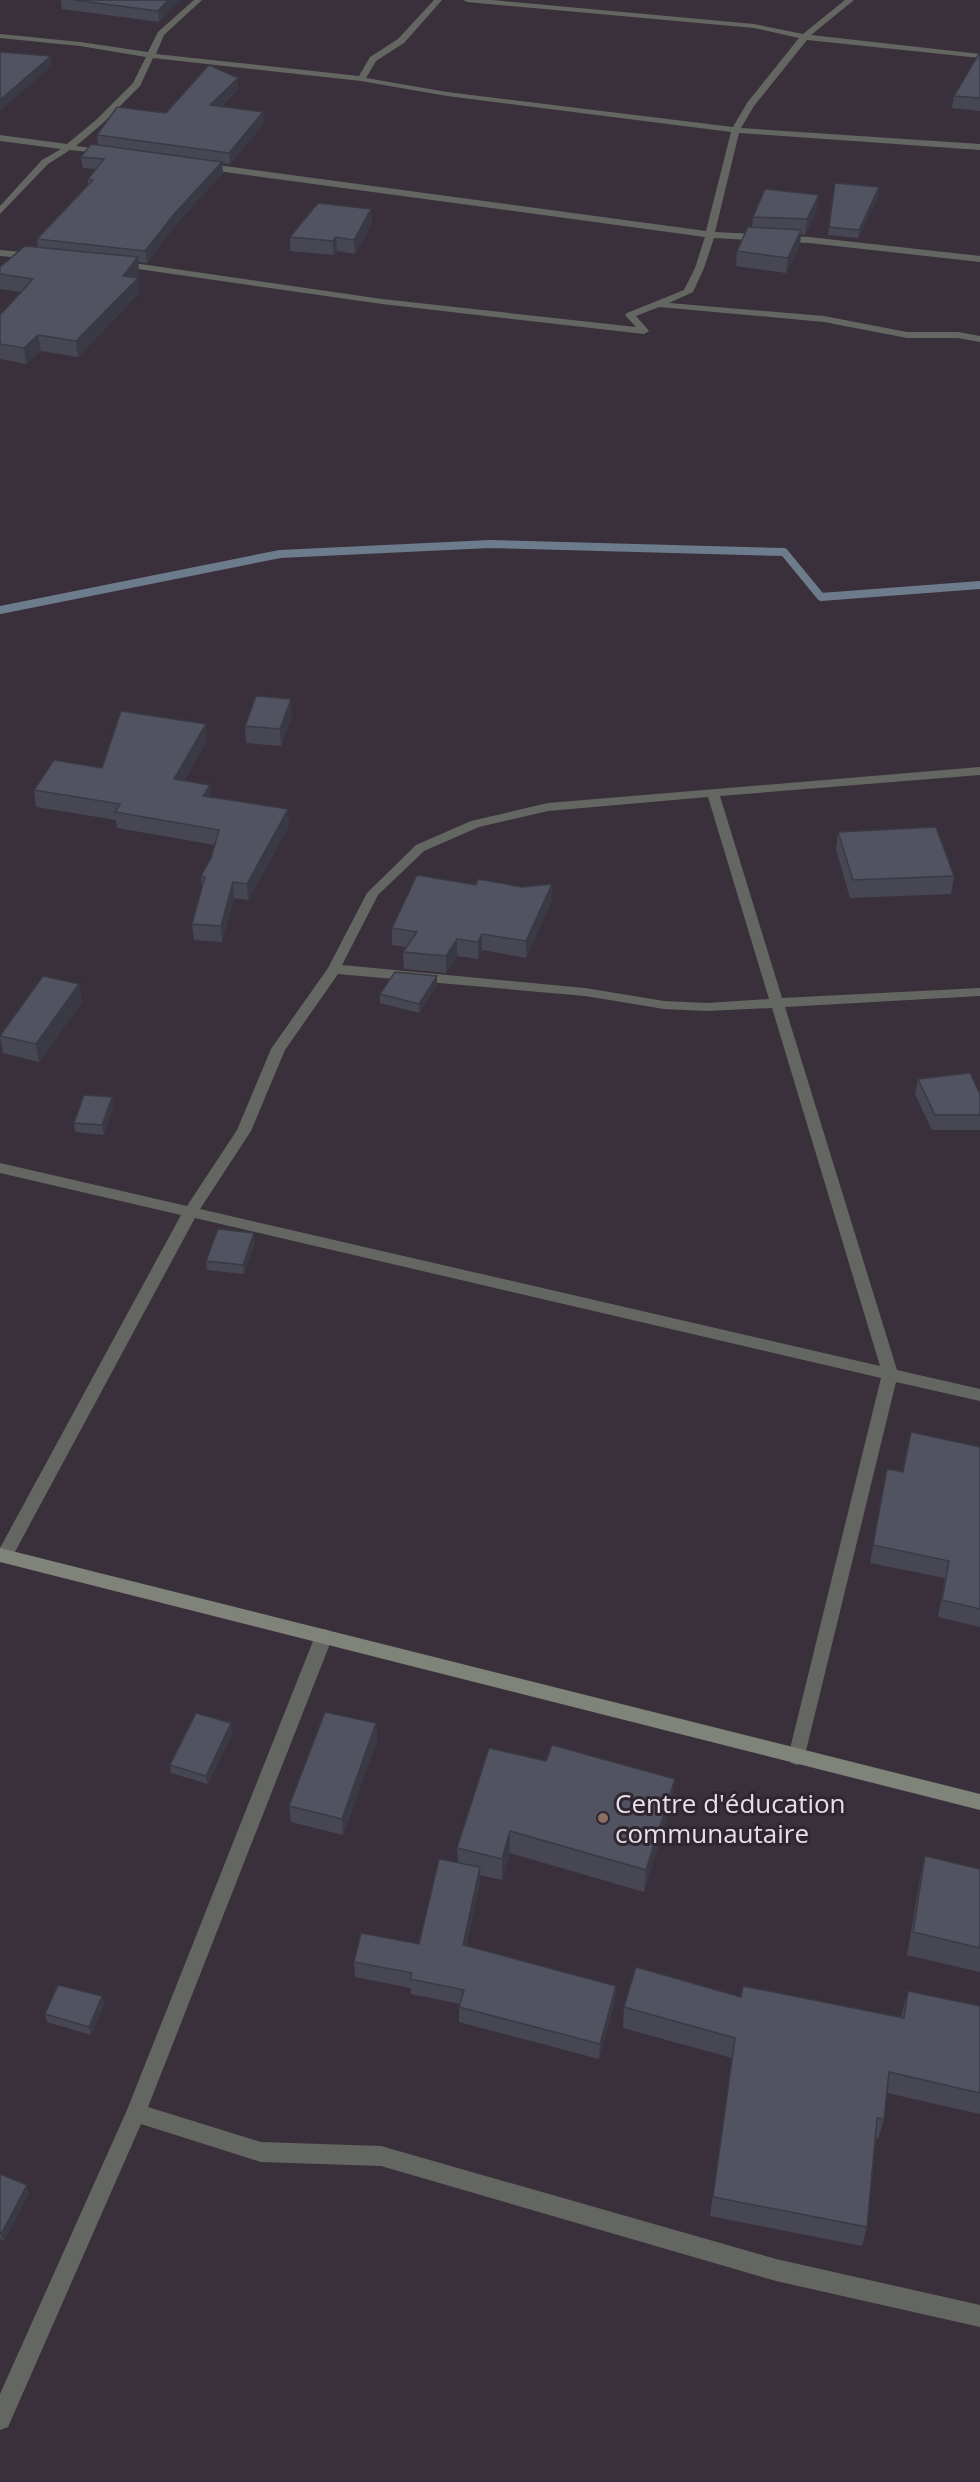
<svg xmlns="http://www.w3.org/2000/svg" width="980" height="2482" viewBox="0 0 980 2482" font-family="'Open Sans',sans-serif">
	<style>
		.lines { fill: none; stroke-linecap: round; stroke-linejoin: round }
		.stream { stroke: #6d7c8c; stroke-width: 8 }
		.street { fill: #646761; fill-rule: evenodd }
		.secondary { fill: #7f8379; fill-rule: evenodd }
		.wall { fill: #474753 }
		.shaded-wall { fill: #393a44 }
		.building { fill: #525361; stroke: #393a44; stroke-width: 1.5 }
		.education-dot { fill: #8d6e63; stroke: #2f2631; stroke-width: 2 }
		.labels { text-anchor: middle; dominant-baseline: central; stroke-width: 6; stroke-linejoin: round; paint-order: stroke }
		.near-poi-label { font-size: 26px; fill: #e5dfe6; stroke: #2f2631; text-anchor: start }
	</style>
	<rect width="100%" height="100%" fill="#39303b"/>
	<g class="lines">
		<!-- stream -->
		<polyline class="stream" points="0,610 280,554 490,544 784,552 821,597 980,585"/>
		<!-- street -->
		<g class="street">
			<polygon points="194,0 202,0 164,35 156,54 359,76 370,57 398,39 434,0 442,0 404,43 376,61 366,78 447,92 733,127 747,103 799,38 754,28 467,2 463,0 492,0 754,24 803,34 845,0 854,0 811,35 980,54 980,58 807,40 754,106 741,128 980,144 980,150 739,133 715,232 809,237 980,256 980,262 809,243 714,238 704,268 693,292 669,303 824,316 907,332 958,332 980,336 980,342 958,338 907,338 824,322 659,307 636,316 649,331 644,334 382,304 117,266 115,264 120,261 382,299 636,327 625,315 627,313 684,290 695,268 705,237 203,169 199,166 203,163 706,231 731,132 447,96 361,81 153,58 140,86 102,124 76,146 108,150 108,154 70,150 48,164 0,214 0,206 42,160 61,149 0,141 0,135 67,144 96,120 133,83 146,57 80,46 0,38 0,34 80,42 148,52 158,32"/>
			<polygon points="0,250 34,253 39,256 34,259 0,256"/>
			<path d="M980,767V775L720,796L782,998L980,988V996L785,1007L897,1370L980,1389V1401L896,1382L803,1763L797,1765L791,1763L788,1757L881,1378L195,1218L10,1561H0V1548L181,1215L0,1173V1163L187,1206L237,1130L271,1049L328,968L367,893L416,845L471,821L548,803ZM708,797L769,999L707,1003L664,1001L585,988L342,965L378,895L424,851L479,827L548,811ZM338,974L585,996L664,1009L707,1011L772,1008L880,1366L200,1209L251,1131L285,1050Z"/>
			<polygon points="324,1629 330,1631 333,1636 148,2107 261,2142 381,2146 776,2259 980,2305 980,2327 776,2281 381,2166 261,2162 141,2124 8,2427 0,2430 0,2394 127,2110 315,1636 318,1631"/>
		</g>
		<!-- secondary -->
		<polygon class="secondary" points="0,1548 980,1794 980,1810 0,1562"/>
	</g>
	<!-- wall -->
	<g class="wall">
		<polygon points="61,0 180,0 159,22 62,9"/>
		<polygon points="980,52 980,111 952,108 954,96"/>
		<polygon points="238,78 238,89 221,107 263,112 264,123 230,164 222,163 223,173 176,224 147,263 138,262 139,272 135,278 139,293 78,357 41,351 26,364 0,359 0,315 21,292 0,289 0,267 38,247 37,239 88,185 88,179 95,169 83,168 81,157 98,145 97,135 166,113"/>
		<polygon points="879,195 858,238 828,235 829,227"/>
		<polygon points="817,210 805,235 801,234 800,245 786,273 736,266 737,251 752,227 753,217"/>
		<polygon points="372,223 355,254 337,251 333,255 290,251 290,237"/>
		<polygon points="292,716 281,746 246,743 245,726"/>
		<polygon points="207,740 184,781 211,797 289,826 248,900 234,898 222,942 194,940 192,924 202,889 201,876 211,858 215,845 117,828 116,820 36,807 34,790 102,768"/>
		<polygon points="838,832 954,876 951,894 850,898 836,849"/>
		<polygon points="552,884 552,900 526,958 482,950 478,959 457,956 446,973 404,969 403,952 406,947 392,945 392,928 476,885 522,887"/>
		<polygon points="79,984 82,1002 39,1062 3,1053 0,1036"/>
		<polygon points="437,985 419,1013 380,1003 380,994"/>
		<polygon points="918,1079 980,1091 980,1130 932,1130 915,1094"/>
		<polygon points="112,1097 113,1106 104,1135 75,1132 74,1123"/>
		<polygon points="255,1242 244,1274 207,1270 206,1261"/>
		<polygon points="980,1447 980,1627 938,1617 945,1578 870,1563 887,1469 903,1472"/>
		<polygon points="376,1723 377,1740 343,1835 291,1822 289,1806"/>
		<polygon points="233,1732 208,1784 171,1773 170,1765"/>
		<polygon points="489,1748 672,1801 644,1892 510,1853 502,1880 480,1875 480,1883 466,1946 616,1986 615,2001 599,2059 459,2022 459,2007 460,2004 411,1994 411,1988 355,1977 354,1962 419,1944 458,1863 457,1848"/>
		<polygon points="925,1856 980,1869 980,1972 907,1955 920,1879"/>
		<polygon points="908,1991 980,2006 980,2114 887,2093 884,2119 878,2139 876,2138 867,2227 862,2246 710,2216 732,2058 623,2028 624,2007 741,1997 901,2017"/>
		<polygon points="102,1996 104,2004 91,2035 47,2022 45,2014"/>
		<polygon points="0,2174 29,2193 4,2241 0,2239"/>
	</g>
	<!-- shaded-wall -->
	<g class="shaded-wall">
		<polygon points="168,0 180,0 159,22 158,11"/>
		<polygon points="51,56 52,66 0,111 0,100"/>
		<polygon points="238,78 238,89 211,117 210,105"/>
		<polygon points="263,112 264,123 230,164 229,153"/>
		<polygon points="222,162 223,173 176,224 147,263 145,251 175,213"/>
		<polygon points="879,187 879,195 858,238 859,230"/>
		<polygon points="819,195 817,210 805,235 807,219"/>
		<polygon points="371,209 372,223 355,254 354,240"/>
		<polygon points="801,230 800,245 786,273 788,258"/>
		<polygon points="336,237 337,251 333,255 333,241"/>
		<polygon points="138,257 139,272 126,290 138,278 139,293 78,357 76,341"/>
		<polygon points="38,335 41,351 26,364 24,348"/>
		<polygon points="291,699 292,716 281,746 280,729"/>
		<polygon points="206,724 207,740 176,795 174,779"/>
		<polygon points="210,785 211,801 203,796"/>
		<polygon points="288,809 289,826 248,900 247,884"/>
		<polygon points="233,882 234,898 222,942 221,926"/>
		<polygon points="552,884 552,900 526,958 526,941"/>
		<polygon points="482,934 482,950 478,959 478,942"/>
		<polygon points="457,939 457,956 446,973 446,956"/>
		<polygon points="437,976 437,985 419,1013 419,1004"/>
		<polygon points="79,984 82,1002 39,1062 36,1044"/>
		<polygon points="112,1097 113,1106 104,1135 102,1125"/>
		<polygon points="254,1233 255,1242 244,1274 243,1265"/>
		<polygon points="231,1723 233,1732 208,1784 206,1776"/>
		<polygon points="376,1723 377,1740 343,1835 342,1819"/>
		<polygon points="675,1779 672,1801 644,1892 646,1870"/>
		<polygon points="510,1831 510,1853 502,1880 502,1859"/>
		<polygon points="480,1867 480,1883 463,1960 463,1945"/>
		<polygon points="616,1986 615,2001 599,2059 600,2044"/>
		<polygon points="102,1996 104,2004 91,2035 89,2027"/>
		<polygon points="27,2185 29,2193 4,2241 1,2234"/>
	</g>
	<!-- building -->
	<g class="building">
		<polygon points="74,0 168,0 158,11"/>
		<polygon points="0,52 51,56 0,100"/>
		<polygon points="980,52 980,98 954,96"/>
		<polygon points="209,65 238,78 210,105 263,112 229,153 97,135 117,107 166,113"/>
		<polygon points="91,144 222,162 175,213 145,251 37,239 93,180 88,179 104,159 81,157"/>
		<polygon points="835,183 879,187 859,230 829,227"/>
		<polygon points="765,189 819,195 807,219 753,217"/>
		<polygon points="318,203 371,209 354,240 336,237 333,241 290,237"/>
		<polygon points="748,227 801,230 788,258 737,251"/>
		<polygon points="25,246 138,257 123,276 138,278 76,341 38,335 24,348 0,344 0,315 33,279 0,274 0,267"/>
		<polygon points="256,696 291,699 280,729 245,726"/>
		<polygon points="121,711 206,724 174,779 210,785 203,796 288,809 247,884 233,882 221,926 192,924 205,877 201,876 211,858 219,830 115,812 120,804 34,790 54,760 102,768"/>
		<polygon points="936,827 954,876 853,880 838,832"/>
		<polygon points="417,875 476,885 478,879 522,887 552,884 526,941 482,934 478,942 457,939 446,956 403,952 417,932 392,928"/>
		<polygon points="395,972 437,976 419,1004 380,994"/>
		<polygon points="43,976 79,984 36,1044 0,1036"/>
		<polygon points="970,1073 979,1092 980,1091 980,1115 935,1115 918,1079"/>
		<polygon points="84,1095 112,1097 102,1125 74,1123"/>
		<polygon points="218,1229 254,1233 243,1265 206,1261"/>
		<polygon points="911,1432 980,1447 980,1609 942,1600 949,1561 873,1545 887,1469 903,1472"/>
		<polygon points="325,1712 376,1723 342,1819 289,1806"/>
		<polygon points="196,1713 231,1723 206,1776 170,1765"/>
		<polygon points="552,1745 675,1779 646,1870 510,1831 502,1859 457,1848 489,1748 546,1761"/>
		<polygon points="925,1856 980,1869 980,1948 913,1932"/>
		<polygon points="439,1859 480,1867 463,1945 616,1986 600,2044 459,2007 464,1990 410,1979 412,1973 354,1962 361,1933 419,1944"/>
		<polygon points="636,1967 741,1997 743,1986 904,2018 908,1991 980,2006 980,2093 889,2072 884,2119 877,2118 867,2227 713,2197 735,2038 624,2007"/>
		<polygon points="58,1985 102,1996 89,2027 45,2014"/>
		<polygon points="0,2174 27,2185 1,2234 0,2233"/>
	</g>
	<!-- markers -->
	<circle class="education-dot" cx="603" cy="1818" r="6"/>
	<g class="labels">
		<!-- near-poi labels -->
		<g class="near-poi-label">
			<text x="615" y="1803">Centre d'éducation<tspan x="615" dy="30">communautaire</tspan></text>
		</g>
	</g>
</svg>
